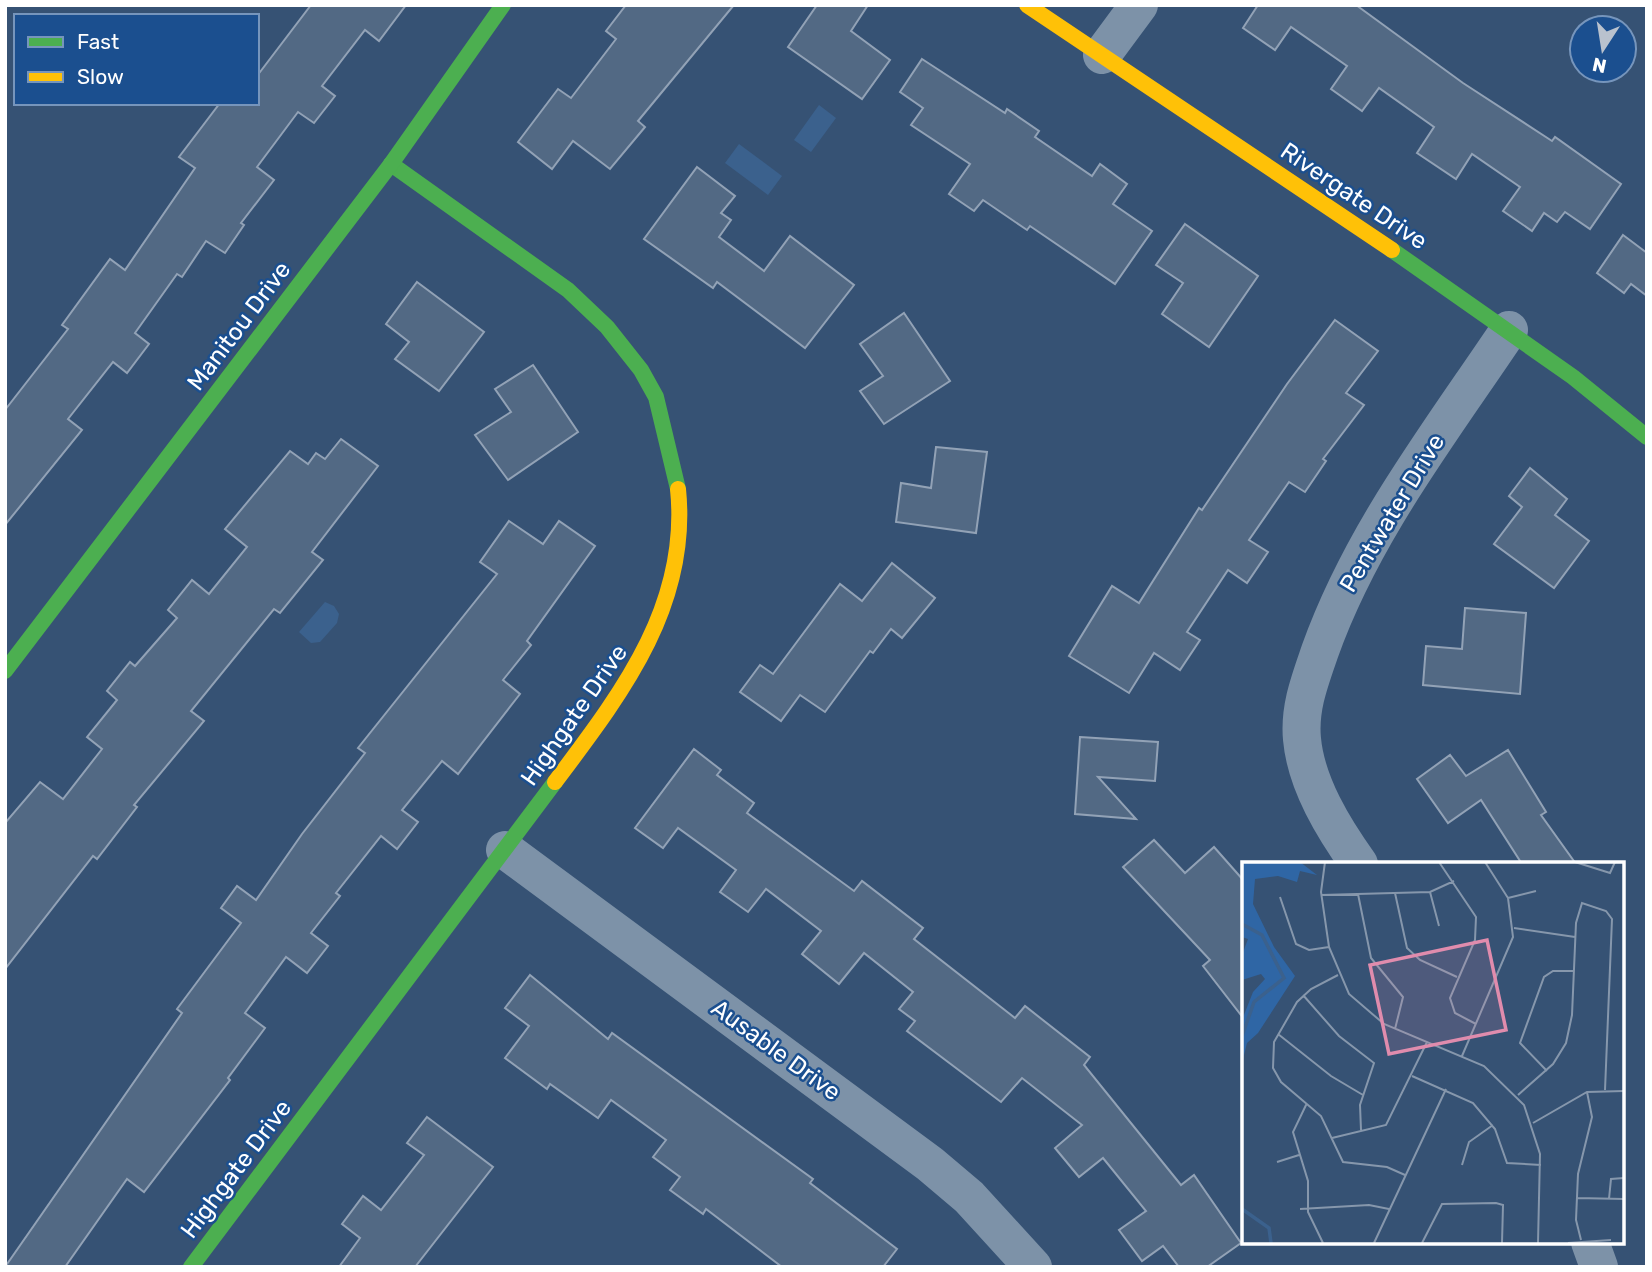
<svg xmlns="http://www.w3.org/2000/svg" width="1652" height="1272" viewBox="0 0 1652 1272" font-family="Rubik,sans-serif">
	<style>
		.water { fill: #3b618d }
		.building { fill: #526984; stroke: #92a2b6; stroke-width: 2 }
		.lines { fill: none; stroke-linecap: round; stroke-linejoin: round }
		.street { stroke: #7d92a8; stroke-width: 38 }
		.fast { stroke: #4caf50; stroke-width: 16 }
		.slow { stroke: #ffc107; stroke-width: 16 }
		.labels { text-anchor: middle; dominant-baseline: central; stroke-width: 5; stroke-linejoin: round; paint-order: stroke }
		.street-label { font-size: 24px; fill: #fff; stroke: #1b4f8f }
		.inset-river { fill: none; stroke: #3b618d; stroke-width: 3.5 }
		.inset-road { fill: none; stroke: #8697ac; stroke-width: 2 }
		.view { fill: #e08cad; fill-opacity: 0.15; stroke: #e08cad; stroke-width: 3.5 }
		.inset-edge { fill: none; stroke: #fff; stroke-width: 3.5 }
	</style>
	<rect width="100%" height="100%" fill="#365274"/>
	<!-- water -->
	<g class="water">
		<polygon points="819,105 836,118 811,152 794,140"/>
		<polygon points="739,144 782,176 768,195 725,163"/>
		<polygon points="325,602 334,606 339,614 337,623 320,642 311,643 299,632"/>
	</g>
	<!-- building -->
	<g class="building">
		<polygon points="311,5 406,5 379,41 365,30 322,86 335,96 314,123 298,112 257,167 274,180 241,223 244,225 225,253 206,241 182,277 177,274 135,333 149,344 127,373 113,362 68,419 82,430 5,525 5,410 68,329 62,325 110,259 125,270 195,168 179,157 220,103 257,103 257,76"/>
		<polygon points="626,5 734,5 638,121 645,127 610,169 573,141 552,169 518,142 558,89 571,98 616,39 606,31"/>
		<polygon points="817,5 868,5 851,31 890,60 862,99 788,47"/>
		<polygon points="1258,5 1356,5 1463,83 1552,141 1555,137 1621,184 1590,229 1565,212 1557,222 1544,213 1532,231 1503,211 1520,187 1472,154 1456,179 1417,153 1434,127 1379,88 1362,111 1331,89 1347,66 1291,27 1275,50 1243,28"/>
		<polygon points="922,59 1005,113 1007,109 1039,131 1035,137 1092,176 1100,164 1127,184 1113,204 1152,231 1115,284 1030,226 1027,230 983,200 974,211 949,194 970,164 911,125 923,108 900,92"/>
		<polygon points="697,167 735,196 721,213 731,220 719,237 764,271 790,236 854,285 805,348 717,282 713,288 644,239"/>
		<polygon points="1185,224 1258,276 1209,347 1162,314 1183,283 1156,265"/>
		<polygon points="1623,235 1647,253 1647,296 1631,284 1624,293 1597,273"/>
		<polygon points="417,282 484,332 439,391 395,359 409,342 386,324"/>
		<polygon points="904,313 950,381 884,424 860,391 883,376 860,344"/>
		<polygon points="1335,320 1378,351 1346,393 1364,405 1323,459 1326,461 1305,492 1289,482 1249,540 1268,552 1247,583 1228,570 1187,632 1200,640 1180,670 1154,653 1129,693 1069,656 1112,586 1139,603 1199,508 1202,510 1287,384"/>
		<polygon points="533,365 578,432 508,480 475,435 511,412 495,389"/>
		<polygon points="341,439 378,466 312,552 323,560 280,613 274,609 191,711 204,721 134,805 137,807 97,859 93,856 5,969 5,823 40,782 63,799 102,749 87,737 117,700 107,691 130,662 135,666 177,618 168,610 192,580 209,594 247,547 225,529 290,451 308,464 316,453 325,459"/>
		<polygon points="936,447 987,452 976,533 896,522 901,483 931,488"/>
		<polygon points="1530,468 1567,499 1555,515 1589,541 1554,588 1494,544 1522,507 1509,496"/>
		<polygon points="509,521 543,544 559,521 595,546 527,641 531,645 503,680 520,694 458,774 442,761 402,810 418,822 397,849 381,836 336,893 340,896 311,933 328,946 307,973 286,957 245,1013 265,1028 228,1078 230,1080 144,1192 127,1179 65,1267 5,1267 182,1013 177,1009 241,923 221,908 237,886 256,900 302,834 365,753 358,748 497,574 480,562"/>
		<polygon points="892,563 935,598 902,638 891,629 873,653 870,651 825,712 800,695 781,721 740,692 760,665 773,674 840,584 862,601"/>
		<polygon points="1465,608 1526,613 1520,694 1423,685 1426,646 1462,649"/>
		<polygon points="1080,737 1158,742 1155,781 1098,777 1136,819 1075,814"/>
		<polygon points="694,749 721,770 717,775 754,803 747,813 854,891 862,881 923,928 914,939 1015,1018 1025,1006 1090,1057 1084,1065 1181,1185 1194,1175 1241,1243 1207,1267 1179,1267 1163,1246 1142,1261 1119,1230 1146,1211 1103,1158 1079,1177 1055,1148 1082,1125 1022,1078 1001,1102 907,1031 915,1021 899,1009 913,992 864,953 839,984 802,954 821,931 766,889 748,912 720,892 736,870 678,828 663,848 635,828"/>
		<polygon points="1508,750 1546,812 1541,815 1576,864 1522,864 1481,800 1448,823 1417,779 1450,755 1466,776"/>
		<polygon points="1154,840 1185,873 1214,847 1244,881 1244,1019 1203,966 1210,960 1123,867"/>
		<polygon points="530,975 608,1039 612,1033 813,1179 810,1183 897,1249 883,1267 782,1267 706,1209 703,1214 670,1190 680,1177 653,1157 666,1140 611,1100 598,1118 550,1084 547,1089 505,1058 529,1026 505,1008"/>
		<polygon points="427,1117 493,1167 415,1267 339,1267 360,1238 342,1224 363,1196 381,1210 424,1155 407,1143"/>
	</g>
	<g class="lines">
		<!-- street -->
		<g class="street">
			<polyline points="1102,55 1139,5"/>
			<polyline points="505,850 930,1164 969,1197 1033,1267"/>
			<path d="M1359,864C1334,829 1306,784 1302,739C1299,708 1310,680 1320,651C1362,533 1440,433 1509,330"/>
			<polyline points="1590,1242 1599,1267"/>
		</g>
		<!-- fast -->
		<g class="fast">
			<polyline points="391,164 568,290 607,327 641,370 656,397 678,489"/>
			<polyline points="1392,250 1573,377 1647,437"/>
			<polyline points="5,671 391,164 503,5"/>
			<polyline points="191,1267 555,782"/>
		</g>
		<!-- slow -->
		<g class="slow">
			<polyline points="1027,5 1392,250"/>
			<path d="M555,782C621,694 690,606 678,489"/>
		</g>
	</g>
	<g class="labels">
		<!-- street labels -->
		<g class="street-label">
			<text transform="translate(1354 196) rotate(34)">Rivergate Drive</text>
			<text transform="translate(239 326) rotate(-53)">Manitou Drive</text>
			<text transform="translate(1392 513) rotate(-59)">Pentwater Drive</text>
			<text transform="translate(574 715) rotate(-55)">Highgate Drive</text>
			<text transform="translate(776 1050) rotate(36)">Ausable Drive</text>
			<text transform="translate(236 1169) rotate(-53)">Highgate Drive</text>
		</g>
	</g>
	<!-- overview -->
	<g transform="translate(1242 862)">
		<rect width="382" height="382" fill="#365274"/>
		<path d="M0,0H58L75,13L58,9L55,20L36,14L13,17L11,42L32,85L53,114L16,171L5,181L0,201V158L11,130L23,117L19,112L0,118V93L6,77L0,75Z" fill="#2f66a5"/>
		<path class="inset-river" d="M0,62L20,73L42,116L12,140L0,174M0,347L27,366L29,381"/>
		<path class="inset-road" d="M83,0L79,30L87,85L107,132L142,162L242,204L282,243L298,292L296,381M197,0L234,55L233,78L208,136L213,151L234,162M333,0L368,11L373,0M188,30L197,64M153,31L165,86L178,98L215,115M116,32L129,96L161,135L153,167M79,33L188,30L212,19M38,35L54,82L67,88L87,85M266,36L294,29M272,66L333,75M96,113L69,127L55,140L32,180L31,206L39,220L79,254L101,300L145,305L163,313M61,133L97,174L132,201L118,243L119,268M36,172L89,214L121,233M220,194L271,75L266,36L243,0M305,209L278,181L302,115L311,109H332M170,214L231,241L253,267L265,301L299,303M276,233L311,202L324,181L330,153L334,61L340,41L364,49L370,57L363,228M65,241L51,270L66,319V350L81,381M291,261L345,230L382,229M90,276L144,263L185,180M35,300L57,293M220,303L227,280L251,263M335,336L382,337M367,337L369,317L382,316M58,347L127,343L147,347M339,378L334,358L336,312L350,255L345,230M132,381L204,227M180,381L200,342L254,341L261,343L260,381M326,381L369,378"/>
		<path class="view" d="M245,78L264,168L147,192L128,103Z"/>
		<rect width="382" height="382" class="inset-edge"/>
	</g>
	<!-- border -->
	<rect width="1652" height="1272" fill="none" stroke="#ffffff" stroke-width="14"/>
	<!-- legend -->
	<rect x="14" y="14" width="245" height="91" fill="#1b4f8f" stroke="#7695bc" stroke-width="2"/>
	<rect x="28" y="37" width="35" height="10" fill="#4caf50" stroke="#7695bc" stroke-width="2"/>
	<text x="77" y="49" font-size="21" fill="#ffffff">Fast</text>
	<rect x="28" y="72" width="35" height="10" fill="#ffc107" stroke="#7695bc" stroke-width="2"/>
	<text x="77" y="84" font-size="21" fill="#ffffff">Slow</text>
	<!-- north arrow -->
	<g transform="translate(1603 49) rotate(192)"><circle r="33" fill="#1b4f8f" stroke="#7695bc" stroke-width="2"/>
	<path d="M0-5L12 26L0 18L-12 26Z" fill="#b9c2ce"/>
	<text y="-10" font-size="19" font-weight="bold" text-anchor="middle" fill="#ffffff">N</text>
	</g>
</svg>
